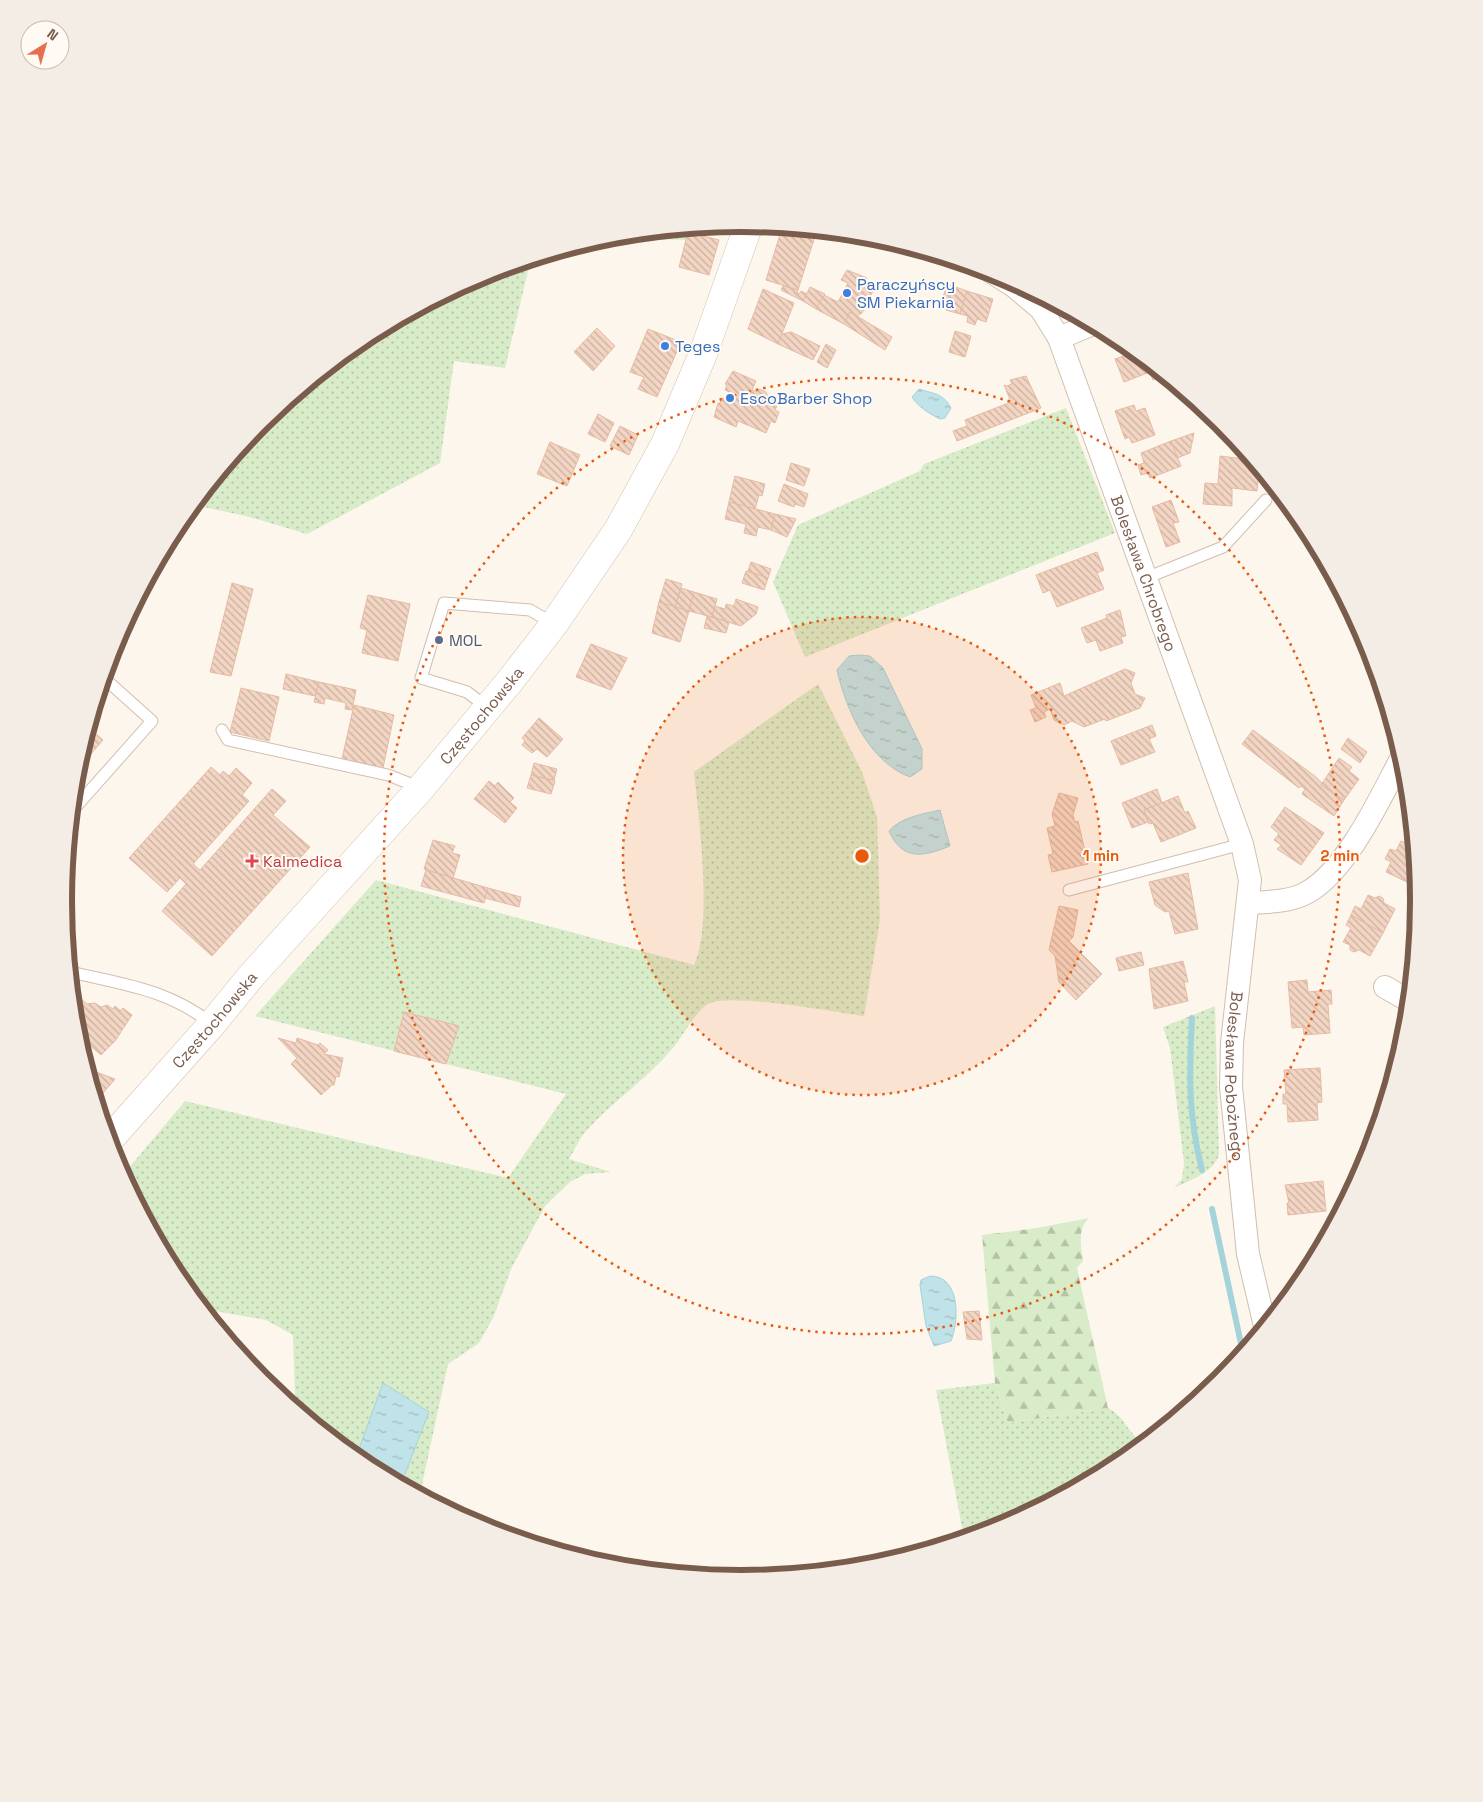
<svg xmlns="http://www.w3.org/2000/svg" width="1483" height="1802" viewBox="0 0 1483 1802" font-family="'Space Grotesk',sans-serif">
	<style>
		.grass { fill: url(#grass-dots) }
		.forest { fill: url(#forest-firs) }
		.water { fill: url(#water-ripples); stroke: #a5d3da }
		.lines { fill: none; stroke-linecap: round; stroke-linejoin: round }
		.stream { stroke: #a5d3da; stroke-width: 6 }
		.building { fill: url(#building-back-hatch); stroke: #e6bba3 }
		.lane-casing { stroke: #d1beb0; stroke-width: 13 }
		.street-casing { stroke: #d1beb0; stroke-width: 24 }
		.secondary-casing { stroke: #d6c0b0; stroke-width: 29 }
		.lane { stroke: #fff; stroke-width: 11 }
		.street { stroke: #fff; stroke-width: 22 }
		.secondary { stroke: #fff; stroke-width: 28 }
		.ring { fill: none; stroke: #e8590c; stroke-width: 2.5; stroke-dasharray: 2.5 5 }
		.shop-dot { fill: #3f7fe0; stroke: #fffaf3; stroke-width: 2 }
		.service-dot { fill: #5c6f8a; stroke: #fffaf3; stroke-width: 2 }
		.health-dot { fill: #e0444e; stroke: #fffaf3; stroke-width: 2 }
		.labels { text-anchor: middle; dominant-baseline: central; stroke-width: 4; stroke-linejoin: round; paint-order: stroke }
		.shop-label { font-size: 16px; fill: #366cbe; stroke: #fffaf3; text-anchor: start }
		.street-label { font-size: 16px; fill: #7a5c4d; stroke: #fffaf3 }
		.service-label { font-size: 16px; fill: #4e5e75; stroke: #fffaf3; text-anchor: start }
		.health-label { font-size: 16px; fill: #be3a42; stroke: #fffaf3; text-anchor: start }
		.rim { fill: none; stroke: #7a5c4d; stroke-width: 6 }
		.centre { fill: #e8590c; stroke: #fffaf3; stroke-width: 2.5 }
		.ring-label { font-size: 15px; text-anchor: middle; font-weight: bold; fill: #e8590c; stroke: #fffaf3; stroke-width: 4; stroke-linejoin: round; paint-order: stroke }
	</style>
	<defs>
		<pattern id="grass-dots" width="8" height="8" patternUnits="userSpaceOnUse" patternTransform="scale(1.25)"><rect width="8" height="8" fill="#d8ecc9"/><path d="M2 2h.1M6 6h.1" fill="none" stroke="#b4c2a5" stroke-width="1.8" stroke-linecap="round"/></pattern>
		<pattern id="forest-firs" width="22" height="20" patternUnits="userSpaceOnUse" patternTransform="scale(1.25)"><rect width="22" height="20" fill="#d8ecc9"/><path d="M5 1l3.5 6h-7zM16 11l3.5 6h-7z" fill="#b4c2a5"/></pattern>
		<pattern id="water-ripples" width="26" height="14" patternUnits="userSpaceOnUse" patternTransform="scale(1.25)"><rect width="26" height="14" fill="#bfe3e8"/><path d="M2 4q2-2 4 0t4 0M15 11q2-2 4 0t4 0" fill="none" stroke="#a0bbbe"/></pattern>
		<pattern id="building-back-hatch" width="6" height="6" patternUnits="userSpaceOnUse" patternTransform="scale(1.25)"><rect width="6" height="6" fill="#f3d5c3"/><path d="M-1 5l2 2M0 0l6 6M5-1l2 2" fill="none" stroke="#cab0a1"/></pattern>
	</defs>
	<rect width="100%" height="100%" fill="#fdf6ec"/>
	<!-- grass -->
	<g class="grass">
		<polygon points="690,228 686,240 604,238 610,236"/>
		<polygon points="543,256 528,271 505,368 454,361 440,463 307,534 246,516 194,505 262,422 365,337 482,275"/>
		<polygon points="1066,408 1115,533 805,657 773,582 798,525 920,471 924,464"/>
		<path d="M818,684L862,772L877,817L880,919L864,1016C834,1012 733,993 710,1003C697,1008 682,1038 672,1049C647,1079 613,1101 587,1130C579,1138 575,1150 569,1159L611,1172L585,1174L570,1182L545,1206L511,1269L493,1318L479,1343L448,1364L420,1494L365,1464L291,1404L295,1393L293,1335L266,1320L204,1309L178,1277L123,1175L185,1101L508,1178L566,1094L255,1016L376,880L694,965C713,925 699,819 694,772Z"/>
		<path d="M1215,1006L1219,1155C1213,1173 1190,1180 1174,1188L1182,1179L1184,1163L1170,1048L1163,1027Z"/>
		<path d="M995,1383L1008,1423L1108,1408C1123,1415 1128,1432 1143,1444L1118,1465L1001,1527L964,1538L936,1390Z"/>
	</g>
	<!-- forest -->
	<path class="forest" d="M1089,1218C1077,1229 1081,1246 1083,1261L1077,1268L1108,1408L1008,1423L995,1383L982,1235L1037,1228Z"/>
	<!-- water -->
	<g class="water">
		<path d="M919,389C934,394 943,393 951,408L945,418L940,419C930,414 918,407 912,397Z"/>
		<path d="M859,655L870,656L883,668L922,749V769L910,777C869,762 846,710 837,670L849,656Z"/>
		<path d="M940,810L950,846C923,857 902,861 889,831C901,817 923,814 940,810Z"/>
		<path d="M930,1276C961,1276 959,1321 951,1341L934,1346L926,1326L920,1285L921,1280Z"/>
		<polygon points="383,1383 429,1412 401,1484 356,1457"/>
	</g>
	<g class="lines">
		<!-- stream -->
		<g class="stream">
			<path d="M1192,1018C1189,1076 1188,1114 1202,1170"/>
			<polyline points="1212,1209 1243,1353"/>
		</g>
	</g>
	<!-- building -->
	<g class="building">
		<polygon points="782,228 816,233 798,290 766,280"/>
		<polygon points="688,232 719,240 709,275 679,267"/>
		<polygon points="847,270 867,278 864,284 874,289 862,313 857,316 850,312 844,324 816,309 824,295 838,302 848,283 841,280"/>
		<polygon points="947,284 967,291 960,314 946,310 948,306 941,304"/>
		<polygon points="783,286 798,290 797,293 799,294 801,291 807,294 803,301 781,290"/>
		<polygon points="810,287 825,294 816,309 803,301"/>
		<polygon points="763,289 794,303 778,344 748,329"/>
		<polygon points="967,291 993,299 986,322 977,319 975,325 967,322 968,316 960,314"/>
		<polygon points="850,312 892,337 885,350 844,324"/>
		<polygon points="597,328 615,346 593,371 574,352"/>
		<polygon points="648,329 681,342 657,397 638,389 644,377 630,372"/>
		<polygon points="955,331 971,336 965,357 949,352"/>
		<polygon points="791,332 820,346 813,360 778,344 782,334"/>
		<polygon points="826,344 836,350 827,368 817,362"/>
		<polygon points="1128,345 1145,360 1150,372 1124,382 1115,359 1124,356 1121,348"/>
		<polygon points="1145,360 1165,376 1153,380"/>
		<polygon points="733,371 756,381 752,390 757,392 759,389 766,392 768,397 779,401 775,410 779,412 775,423 771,421 766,433 738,421 736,427 714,417 718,403 720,403 722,398 726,400 728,396 729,392 725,390 727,385 725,384"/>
		<polygon points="1026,376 1041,408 957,441 953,431 967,426 965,420 1011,402 1004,385 1007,386 1012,384 1010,380"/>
		<polygon points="1134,405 1136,411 1145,408 1155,435 1132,443 1129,437 1125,439 1115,411"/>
		<polygon points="598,414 614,423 605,442 588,434"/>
		<polygon points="620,426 638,435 629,455 610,446"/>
		<polygon points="1194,433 1190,453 1177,458 1171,441"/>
		<polygon points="1171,441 1181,466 1150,478 1148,473 1141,475 1138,465 1144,463 1141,453"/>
		<polygon points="550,442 580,455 567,486 537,474"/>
		<polygon points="1220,456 1252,460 1259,469 1257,491 1232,488 1232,506 1203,504 1205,483 1218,484"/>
		<polygon points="791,463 810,469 804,486 786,480"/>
		<polygon points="735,476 765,484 762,496 759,495 755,509 729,502"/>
		<polygon points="784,484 808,494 804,507 795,504 794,507 778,501"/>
		<polygon points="1171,500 1179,522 1173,523 1180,542 1166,547 1152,507"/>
		<polygon points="729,502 775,514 771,530 758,527 756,536 744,533 746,524 725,519"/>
		<polygon points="775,514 796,519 787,537 771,530"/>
		<polygon points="1097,552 1104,570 1097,573 1104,589 1057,607 1050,590 1043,593 1036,575"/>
		<polygon points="751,562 771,569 768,578 748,571"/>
		<polygon points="746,571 768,578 764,590 742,583"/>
		<polygon points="666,579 682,584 675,607 659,602"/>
		<polygon points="232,583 253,589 231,676 210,672"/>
		<polygon points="681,588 694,592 689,611 675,607"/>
		<polygon points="694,592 717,599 712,617 689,611"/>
		<polygon points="368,595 410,604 398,661 362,653 367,630 360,628"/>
		<polygon points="736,599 758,607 756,614 741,626 712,617 715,606 725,609 726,604 734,606"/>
		<polygon points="659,602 689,611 680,642 652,633"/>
		<polygon points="1120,610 1126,636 1121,637 1123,643 1100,651 1096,640 1087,643 1081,628 1107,618 1106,615"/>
		<polygon points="707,616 729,622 726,633 704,628"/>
		<polygon points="591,644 627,658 611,690 576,677"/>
		<polygon points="1125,669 1135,673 1131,683 1135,694 1145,698 1140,708 1106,721 1105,719 1084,727 1072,721 1064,725 1054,720 1050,709 1044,712 1046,717 1035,722 1030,710 1036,708 1031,695 1060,683 1064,696"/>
		<polygon points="286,674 319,682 315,696 283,689"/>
		<polygon points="319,682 356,690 352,710 345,709 346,703 325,698 324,704 314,702"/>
		<polygon points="241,688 279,697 269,741 230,732"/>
		<polygon points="354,705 394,715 383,768 342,759"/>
		<polygon points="539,718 563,739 547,757 537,749 532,753 522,745 525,741 522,738"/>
		<polygon points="1152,725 1156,736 1149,739 1155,752 1121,765 1111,741"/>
		<polygon points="89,728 103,740 77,770 77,768"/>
		<polygon points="1253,730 1316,777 1322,783 1321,785 1344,800 1334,816 1302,794 1305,789 1301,786 1299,788 1242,744"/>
		<polygon points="1348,738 1367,752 1360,763 1341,749"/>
		<polygon points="1339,758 1352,767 1349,771 1359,779 1344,800 1321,785"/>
		<polygon points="534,763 557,769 554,780 531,775"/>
		<polygon points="211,767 220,775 223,771 229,776 236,768 252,783 242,795 249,801 193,864 200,870 272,789 286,801 273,815 310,847 212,956 162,911 186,884 180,878 167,892 129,858"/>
		<polygon points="531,775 555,781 551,794 527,788"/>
		<polygon points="489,781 495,786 498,782 514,798 510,802 517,808 505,823 474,799"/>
		<polygon points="1157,789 1162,803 1144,810 1148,822 1132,828 1122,803"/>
		<polygon points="1059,793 1078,798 1073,815 1075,822 1078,821 1088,864 1052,872 1048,855 1053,854 1047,828 1055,826 1052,814"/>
		<polygon points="1178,796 1185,813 1188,811 1196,828 1161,842 1153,823 1149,824 1144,810"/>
		<polygon points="1285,807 1324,833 1301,865 1277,849 1281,845 1274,840 1279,834 1271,827"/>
		<polygon points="433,840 455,846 452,853 460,855 453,878 424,869"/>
		<polygon points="1401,841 1414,847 1417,874 1411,884 1386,872 1391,862 1385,859 1390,849 1396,851"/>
		<polygon points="426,870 488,888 484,903 421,886"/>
		<polygon points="1188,873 1198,929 1175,934 1169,911 1165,912 1155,905 1149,882"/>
		<polygon points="488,888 521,897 519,907 485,898"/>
		<polygon points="1368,895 1375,898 1379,896 1383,898 1384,903 1395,909 1383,933 1351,915 1355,906 1361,909"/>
		<polygon points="1059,906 1078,910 1073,937 1069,941 1102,974 1076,1000 1059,982 1055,956 1049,950"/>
		<polygon points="1351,915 1383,933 1370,956 1359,950 1354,952 1350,950 1350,945 1343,942 1351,928 1346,925"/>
		<polygon points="1416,936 1414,955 1409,952 1412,946 1410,941"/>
		<polygon points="1141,952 1144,965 1119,971 1116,958"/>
		<polygon points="1183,961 1188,982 1184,982 1188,1001 1154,1009 1149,969"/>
		<polygon points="1307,980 1308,992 1331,990 1332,1004 1328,1004 1330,1033 1304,1035 1303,1027 1292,1028 1288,982"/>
		<polygon points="77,996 87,1004 95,1003 101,1007 107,1005 113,1009 115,1006 121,1011 123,1008 132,1015 115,1041 101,1055 80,1037 83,1032 76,1023 73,1000"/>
		<polygon points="404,1012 459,1026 446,1064 394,1051"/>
		<polygon points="1405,1029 1406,1034 1398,1060 1390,1055 1397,1044 1395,1040 1397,1036 1402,1035"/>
		<polygon points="278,1038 296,1043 297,1038 318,1045 320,1043 328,1050 324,1054 343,1058 339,1077 336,1076 334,1085 332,1085 321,1095 291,1064 297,1058"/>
		<polygon points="82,1049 89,1053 87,1068"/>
		<polygon points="1320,1068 1322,1102 1317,1103 1318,1120 1288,1122 1287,1104 1283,1104 1283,1094 1286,1094 1284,1070"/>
		<polygon points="88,1069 115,1079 97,1100"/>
		<polygon points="1363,1169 1352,1190 1350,1171"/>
		<polygon points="1323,1181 1326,1211 1288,1215 1287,1203 1289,1203 1285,1185"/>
		<polygon points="979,1311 982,1340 967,1339 963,1312"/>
	</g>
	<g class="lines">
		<defs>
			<g id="lane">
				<polyline points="1146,578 1223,547 1266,500"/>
				<polyline points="488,708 467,692 421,678 444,603 530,610 554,624"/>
				<polyline points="222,730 228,740 388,775 421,788"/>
				<polyline points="73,810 152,721 104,678"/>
				<polyline points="1069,890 1242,844"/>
				<path d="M71,972C125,985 167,989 212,1024"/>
			</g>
			<g id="street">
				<path id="s1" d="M990,271L1015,287L1041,309L1059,338L1242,844L1250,880L1232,1043L1231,1087L1248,1254L1265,1326"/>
				<polyline points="1059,338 1093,324"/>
				<path d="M1248,903C1268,902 1291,902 1308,892C1348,869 1381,796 1402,757"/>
				<polyline points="1385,987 1409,1001"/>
			</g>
			<g id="secondary">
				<path id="s2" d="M109,1140L212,1024L253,974L421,788L510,681L554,624L618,530L665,444L703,354L749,224"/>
			</g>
		</defs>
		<!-- lane casing -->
		<use href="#lane" class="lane-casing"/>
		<!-- street casing -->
		<use href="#street" class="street-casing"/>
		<!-- secondary casing -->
		<use href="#secondary" class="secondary-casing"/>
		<!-- lane -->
		<use href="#lane" class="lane"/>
		<!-- street -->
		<use href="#street" class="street"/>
		<!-- secondary -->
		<use href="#secondary" class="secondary"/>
	</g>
	<!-- distance rings -->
	<circle cx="862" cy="856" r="239" fill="#e8590c" fill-opacity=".12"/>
	<g class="ring">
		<circle cx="862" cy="856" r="239"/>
		<circle cx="862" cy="856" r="478"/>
	</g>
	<!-- markers -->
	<g class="shop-dot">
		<circle cx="847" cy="293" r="5"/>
		<circle cx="665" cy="346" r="5"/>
		<circle cx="730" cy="398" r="5"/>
	</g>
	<circle class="service-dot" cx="439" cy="640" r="5"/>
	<path class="health-dot" d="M249.5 853.5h5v5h5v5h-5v5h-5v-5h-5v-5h5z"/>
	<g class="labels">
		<!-- shop labels -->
		<g class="shop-label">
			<text x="857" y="284">Paraczyńscy<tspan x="857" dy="18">SM Piekarnia</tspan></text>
			<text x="675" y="346">Teges</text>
			<text x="740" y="398">EscoBarber Shop</text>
		</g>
		<!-- street labels -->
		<g class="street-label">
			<text stroke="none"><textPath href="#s1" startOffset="348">Bolesława Chrobrego</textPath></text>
			<text stroke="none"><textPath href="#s2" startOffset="565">Częstochowska</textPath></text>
			<text stroke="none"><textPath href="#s2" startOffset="160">Częstochowska</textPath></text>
			<text stroke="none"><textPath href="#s1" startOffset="870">Bolesława Pobożnego</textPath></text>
		</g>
		<!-- service labels -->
		<g class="service-label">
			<text x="449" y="640">MOL</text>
		</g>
		<!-- health labels -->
		<g class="health-label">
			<text x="263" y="861">Kalmedica</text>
		</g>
	</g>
	<!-- crop -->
	<path d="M0 0H1483V1802H0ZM72 901a669 669 0 1 1 1338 0a669 669 0 1 1-1338 0Z" fill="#f4ede6" fill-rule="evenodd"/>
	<path class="rim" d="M72 901a669 669 0 1 1 1338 0a669 669 0 1 1-1338 0Z"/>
	<circle cx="862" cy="856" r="8" class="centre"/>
	<g class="ring-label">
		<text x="1101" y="861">1 min</text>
		<text x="1340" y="861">2 min</text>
	</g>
	<!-- north arrow -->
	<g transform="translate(45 45) rotate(37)"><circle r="24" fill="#fffaf3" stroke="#cabbb1"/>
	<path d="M0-4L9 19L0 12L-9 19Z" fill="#e76f51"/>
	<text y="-8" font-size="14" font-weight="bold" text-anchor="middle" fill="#7a5c4d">N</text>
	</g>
</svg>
